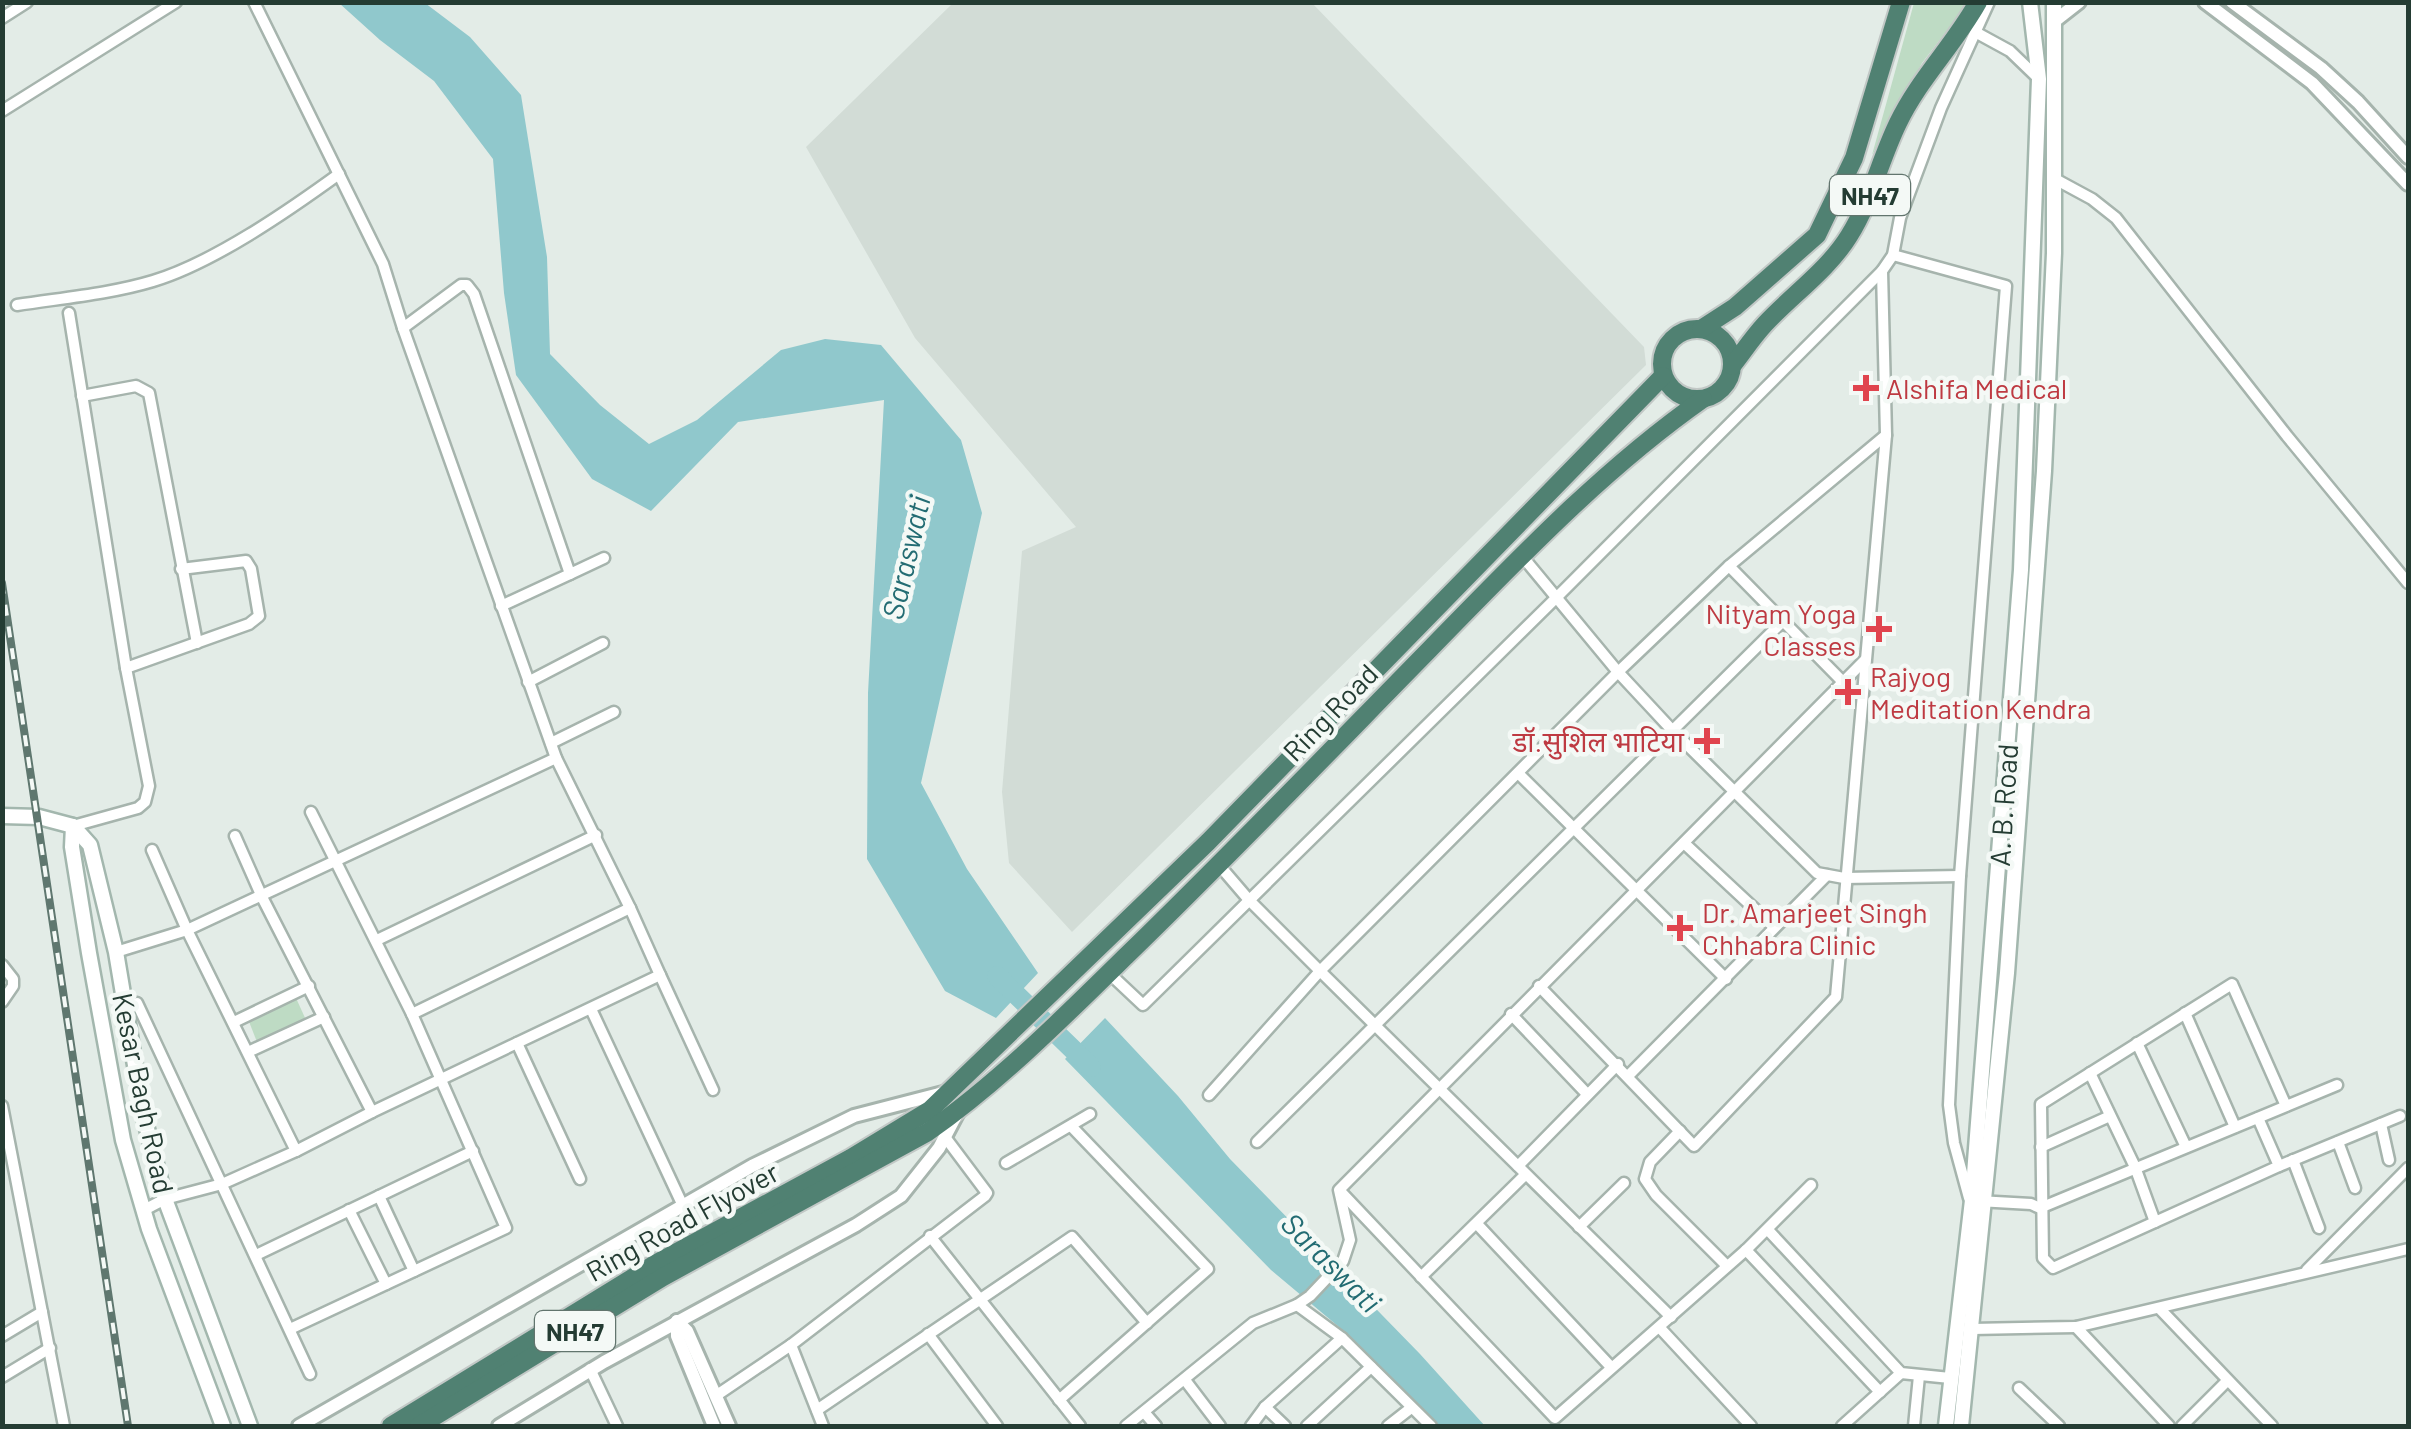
<svg xmlns="http://www.w3.org/2000/svg" width="2411" height="1429" viewBox="0 0 2411 1429" font-family="Barlow,'Noto Sans Devanagari',sans-serif">
	<style>
		.built { fill: #d2dcd6 }
		.green { fill: #bedbc4 }
		.water { fill: #90c8cc }
		.lines { fill: none; stroke-linecap: round; stroke-linejoin: round }
		.river { stroke: #90c8cc; stroke-width: 20 }
		.minor-casing { stroke: #a6b4ad; stroke-width: 15 }
		.tertiary-casing { stroke: #a6b4ad; stroke-width: 18 }
		.secondary-casing { stroke: #a3b7ae; stroke-width: 19 }
		.trunk-casing { stroke: #c2c8c6; stroke-width: 22 }
		.minor { stroke: #fff; stroke-width: 10 }
		.tertiary { stroke: #fff; stroke-width: 12 }
		.secondary { stroke: #fff; stroke-width: 14 }
		.trunk { stroke: #508172; stroke-width: 18 }
		.rail-casing { stroke: #5f776f; stroke-width: 8 }
		.rail { stroke: #f4f9f6; stroke-width: 4; stroke-dasharray: 11; stroke-linecap: butt }
		.health-dot { fill: #e0444e; stroke: #f4f9f6; stroke-width: 4 }
		.labels { text-anchor: middle; dominant-baseline: central; stroke-width: 9; stroke-linejoin: round; paint-order: stroke }
		.shield { fill: #f4f9f6; stroke: #62756e; stroke-width: 2.5 }
		.shield-label { font-size: 25px; font-weight: bold; fill: #243c33 }
		.health-label { font-size: 28px; fill: #be3a42; stroke: #f4f9f6; text-anchor: start }
		.street-label { font-size: 28px; fill: #243c33; stroke: #f4f9f6 }
		.water-label { font-size: 30px; font-style: italic; fill: #236c73; stroke: #f4f9f6 }
	</style>
	<rect width="100%" height="100%" fill="#e3ece7"/>
	<!-- built -->
	<polygon class="built" points="953,3 1312,3 1644,347 1646,365 1072,932 1009,863 1002,792 1022,551 1076,527 915,338 806,147"/>
	<!-- green -->
	<g class="green">
		<polygon points="1914,3 1968,3 1922,63 1872,155"/>
		<polygon points="296,998 306,1020 257,1042 248,1019"/>
	</g>
	<!-- water -->
	<g class="water">
		<polygon points="339,3 425,3 470,37 521,95 547,257 550,354 600,405 649,444 697,420 781,350 825,339 881,345 961,440 982,513 921,783 967,869 1038,973 996,1018 945,991 867,859 868,693 884,400 738,422 651,511 592,479 516,375 504,293 493,159 434,81 380,40"/>
		<polygon points="1105,1018 1178,1096 1230,1159 1420,1354 1485,1426 1438,1426 1339,1327 1271,1270 1065,1059"/>
	</g>
	<g class="lines">
		<!-- river -->
		<polyline class="river" points="997,976 1091,1067"/>
		<defs>
			<g id="minor">
				<polyline points="2,18 27,2"/>
				<polyline points="1977,33 2010,51 2038,78"/>
				<polyline points="2,111 176,2"/>
				<polyline points="2055,179 2092,199 2116,218 2287,436 2408,583"/>
				<polyline points="1893,255 2006,286 1960,876 1949,1105 1954,1143 1969,1198"/>
				<path d="M17,305C62,298 110,294 153,281C213,263 288,211 339,174"/>
				<polyline points="69,313 126,668 149,786 145,802 138,808 73,826"/>
				<polyline points="403,328 461,285 467,285 474,294 570,574 501,606"/>
				<polyline points="82,396 136,386 149,393 197,643"/>
				<polyline points="1522,556 1618,672 1672,730 1817,873 1844,878 1960,876"/>
				<polyline points="1729,566 1843,682"/>
				<polyline points="570,574 604,558"/>
				<polyline points="126,668 249,624 259,616 251,569 246,561 181,569"/>
				<polyline points="528,682 603,643"/>
				<polyline points="551,743 614,712"/>
				<polyline points="1518,773 1726,979"/>
				<polyline points="235,836 262,897 372,1112"/>
				<polyline points="1684,843 1773,926"/>
				<polyline points="152,850 187,930 296,1151"/>
				<polyline points="1219,865 1249,900 1320,971 1671,1317"/>
				<polyline points="377,940 596,835"/>
				<polyline points="116,952 187,930 556,758"/>
				<polyline points="2,965 13,979 13,986 2,1002"/>
				<polyline points="1109,973 1143,1005 1558,596 1882,271"/>
				<polyline points="660,975 713,1090"/>
				<polyline points="1539,986 1694,1146 1836,997 1886,435 1882,271 1893,255 1900,218 1941,108 1989,2"/>
				<polyline points="137,1003 310,1374"/>
				<polyline points="591,1009 683,1206"/>
				<polyline points="2185,1013 2235,1127"/>
				<polyline points="412,1014 630,908"/>
				<polyline points="1511,1014 1587,1094"/>
				<polyline points="234,1022 309,986"/>
				<polyline points="517,1043 580,1179"/>
				<polyline points="2137,1043 2186,1147"/>
				<polyline points="248,1052 324,1017"/>
				<polyline points="2090,1073 2135,1167 2155,1222"/>
				<polyline points="1628,1076 1827,875"/>
				<polyline points="1209,1095 1320,971 1618,672 1729,566 1886,435"/>
				<polyline points="2,1106 64,1426"/>
				<polyline points="2258,1118 2279,1166 2053,1268 2043,1258 2041,1104 2232,984 2286,1106"/>
				<polyline points="2381,1124 2389,1160"/>
				<polyline points="1680,1131 1650,1162 1645,1179 1656,1195 1727,1266"/>
				<polyline points="1257,1142 1782,622"/>
				<polyline points="2338,1142 2355,1188"/>
				<polyline points="2041,1147 2110,1116"/>
				<polyline points="2293,1160 2319,1228"/>
				<polyline points="1006,1163 1090,1114"/>
				<polyline points="1518,1166 1618,1064"/>
				<polyline points="2279,1166 2400,1116"/>
				<polyline points="1340,1191 1555,1418 1746,1250 1811,1185"/>
				<polyline points="379,1196 414,1271"/>
				<polyline points="1978,1201 2031,1204 2040,1208 2337,1085"/>
				<polyline points="144,1210 165,1199 222,1184 296,1151 372,1112 660,975 630,908 556,758 403,328 383,264 254,2"/>
				<polyline points="349,1210 386,1284"/>
				<polyline points="1477,1224 1611,1367"/>
				<polyline points="1579,1227 1624,1183"/>
				<polyline points="1768,1230 1901,1373 1950,1378"/>
				<polyline points="930,1236 1080,1426"/>
				<polyline points="1746,1250 1880,1392"/>
				<polyline points="256,1255 473,1151"/>
				<polyline points="2307,1270 2408,1168"/>
				<polyline points="1421,1277 1525,1175"/>
				<polyline points="1297,1305 1342,1338 1431,1426"/>
				<polyline points="2160,1309 2272,1426"/>
				<polyline points="2076,1327 2169,1426"/>
				<polyline points="1660,1328 1751,1426"/>
				<polyline points="290,1329 506,1228 412,1014 311,812"/>
				<polyline points="1972,1329 2076,1327 2408,1249"/>
				<polyline points="928,1334 997,1426"/>
				<polyline points="2,1336 42,1312"/>
				<polyline points="791,1345 823,1426"/>
				<polyline points="590,1369 617,1426"/>
				<polyline points="2,1377 50,1348"/>
				<polyline points="1185,1380 1220,1426"/>
				<polyline points="2019,1388 2059,1426"/>
				<polyline points="717,1395 791,1345 985,1196 987,1193 945,1137"/>
				<polyline points="1059,1400 1208,1269 1072,1127"/>
				<polyline points="1265,1407 1285,1426"/>
				<polyline points="817,1410 1072,1237 1147,1323"/>
				<polyline points="1144,1412 1156,1426"/>
				<polyline points="1126,1426 1253,1323 1297,1305 1310,1296 1343,1261 1350,1240 1339,1190 1865,660"/>
				<polyline points="1251,1426 1265,1407 1342,1338"/>
				<polyline points="1307,1426 1371,1367"/>
				<polyline points="1388,1426 1411,1408"/>
				<polyline points="1842,1426 1901,1373"/>
				<polyline points="1914,1426 1919,1376"/>
				<polyline points="2182,1426 2227,1381"/>
			</g>
			<g id="tertiary">
				<polyline points="2205,2 2312,83 2408,184"/>
				<polyline points="2232,2 2321,68 2358,102 2408,157"/>
				<polyline points="2056,20 2079,2"/>
				<polyline points="677,1321 687,1331 729,1426"/>
				<polyline points="677,1321 677,1336 714,1426"/>
				<polyline points="299,1426 752,1166 854,1116 947,1092"/>
				<polyline points="499,1426 604,1362 856,1225 901,1196 939,1148 958,1112"/>
			</g>
			<g id="secondary">
				<polyline points="2,816 39,817 73,826 90,845 116,952 143,1113 165,1199 250,1426"/>
				<polyline points="73,826 72,847 89,953 123,1140 149,1229 223,1426"/>
				<polyline points="1946,1426 1972,1200 2021,570 2039,79 2030,2"/>
				<polyline points="1961,1426 2007,973 2044,471 2054,253 2054,2"/>
			</g>
			<g id="trunk">
				<circle cx="1697" cy="364" r="35"/>
				<polyline points="1701,329 1735,307 1817,235 1854,158 1901,2"/>
				<path d="M1732,366C1743,352 1753,337 1765,324C1792,295 1828,270 1849,236C1871,201 1880,160 1898,123C1919,79 1954,45 1978,2"/>
				<polyline points="391,1426 655,1264 851,1158 930,1110 1208,842 1663,376"/>
				<path d="M419,1426L663,1277L928,1132C1000,1081 1063,1018 1126,956C1229,856 1329,752 1430,649C1516,561 1602,470 1703,399"/>
			</g>
		</defs>
		<!-- minor casing -->
		<use href="#minor" class="minor-casing"/>
		<!-- tertiary casing -->
		<use href="#tertiary" class="tertiary-casing"/>
		<!-- secondary casing -->
		<use href="#secondary" class="secondary-casing"/>
		<!-- trunk casing -->
		<use href="#trunk" class="trunk-casing"/>
		<!-- minor -->
		<use href="#minor" class="minor"/>
		<!-- tertiary -->
		<use href="#tertiary" class="tertiary"/>
		<!-- secondary -->
		<use href="#secondary" class="secondary"/>
		<!-- trunk -->
		<use href="#trunk" class="trunk"/>
		<defs>
			<polyline id="rail" points="2,583 128,1426"/>
		</defs>
		<!-- rail casing -->
		<use href="#rail" class="rail-casing"/>
		<!-- rail -->
		<use href="#rail" class="rail"/>
	</g>
	<!-- markers -->
	<g class="health-dot">
		<path d="M1861 373h10v10h10v10h-10v10h-10v-10h-10v-10h10z"/>
		<path d="M1874 614h10v10h10v10h-10v10h-10v-10h-10v-10h10z"/>
		<path d="M1843 677h10v10h10v10h-10v10h-10v-10h-10v-10h10z"/>
		<path d="M1702 726h10v10h10v10h-10v10h-10v-10h-10v-10h10z"/>
		<path d="M1675 913h10v10h10v10h-10v10h-10v-10h-10v-10h10z"/>
	</g>
	<g class="labels">
		<!-- shield labels -->
		<g class="shield">
			<rect x="1830" y="175" width="80" height="40" rx="8"/>
			<rect x="535" y="1311" width="80" height="40" rx="8"/>
		</g>
		<g class="shield-label">
			<text x="1870" y="195">NH47</text>
			<text x="575" y="1331">NH47</text>
		</g>
		<!-- health labels -->
		<g class="health-label">
			<text x="1886" y="388">Alshifa Medical</text>
			<text x="1856" y="613" text-anchor="end">Nityam Yoga<tspan x="1856" dy="32">Classes</tspan></text>
			<text x="1870" y="676">Rajyog<tspan x="1870" dy="32">Meditation Kendra</tspan></text>
			<text x="1684" y="741" text-anchor="end">डॉ.सुशिल भाटिया</text>
			<text x="1702" y="912">Dr. Amarjeet Singh<tspan x="1702" dy="32">Chhabra Clinic</tspan></text>
		</g>
		<!-- street labels -->
		<g class="street-label">
			<text transform="translate(1330 712) rotate(-46)">Ring Road</text>
			<text transform="translate(2003 805) rotate(-86)">A. B. Road</text>
			<text transform="translate(144 1093) rotate(78)">Kesar Bagh Road</text>
			<text transform="translate(682 1221) rotate(-29)">Ring Road Flyover</text>
		</g>
		<!-- water labels -->
		<g class="water-label">
			<text transform="translate(905 557) rotate(-77)">Saraswati</text>
			<text transform="translate(1332 1262) rotate(45)">Saraswati</text>
		</g>
	</g>
	<!-- border -->
	<rect width="2411" height="1429" fill="none" stroke="#243c33" stroke-width="10"/>
</svg>
